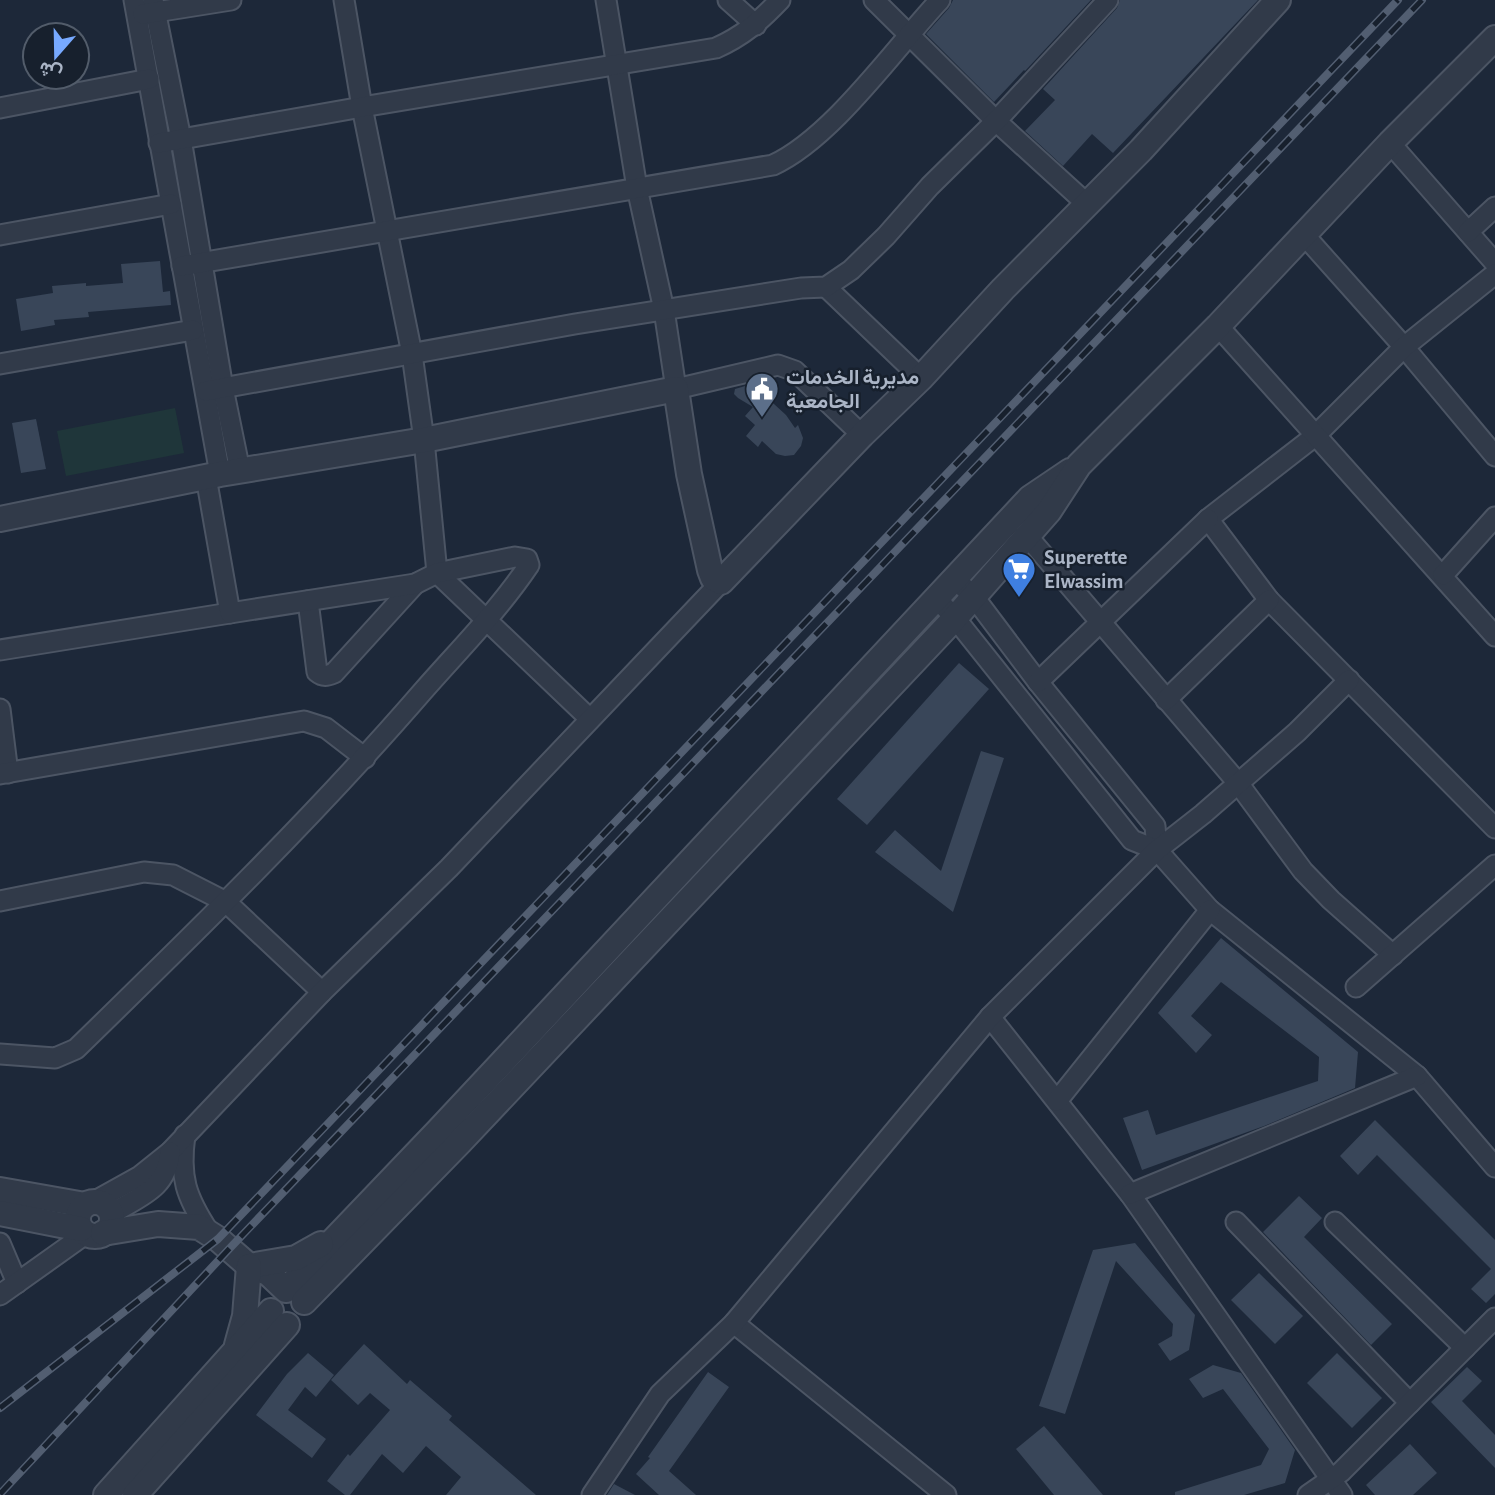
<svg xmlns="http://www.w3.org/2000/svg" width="1495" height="1495" viewBox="0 0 1495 1495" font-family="'Alegreya Sans',Vazirmatn,sans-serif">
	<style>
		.green { fill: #1f363a }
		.building { fill: #394659 }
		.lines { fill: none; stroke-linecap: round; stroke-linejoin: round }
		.minor-casing { stroke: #4c5564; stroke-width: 23 }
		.tertiary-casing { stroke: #4c5564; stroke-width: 28 }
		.minor { stroke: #313a49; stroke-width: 19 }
		.tertiary { stroke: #313a49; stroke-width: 24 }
		.rail-casing { stroke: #525e71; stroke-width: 8 }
		.rail { stroke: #17202d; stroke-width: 5; stroke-dasharray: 16; stroke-linecap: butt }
		.labels { text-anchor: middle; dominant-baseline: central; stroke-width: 5; stroke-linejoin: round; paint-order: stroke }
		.poi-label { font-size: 21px; font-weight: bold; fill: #abb5c6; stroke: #17202d; text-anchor: start }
	</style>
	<rect width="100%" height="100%" fill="#1d2839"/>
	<!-- green -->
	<polygon class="green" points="175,408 184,453 66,476 57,431"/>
	<!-- building -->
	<g class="building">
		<polygon points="953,0 1091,0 1025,71 1024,70 994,102 926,34 949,8"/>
		<polygon points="1120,0 1258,0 1113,153 1092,134 1063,166 1025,131 1055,100 1043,89 1117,8"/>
		<polygon points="160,261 163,292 170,291 171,305 88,312 89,317 54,320 55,325 21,331 16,299 53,293 52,286 86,283 86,286 123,283 121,264"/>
		<polygon points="752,384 786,415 795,428 798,425 803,438 801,446 794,455 785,456 776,454 762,441 758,447 746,436 755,425 745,416 753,407 738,398 734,394 735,389"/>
		<polygon points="36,419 46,469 21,473 12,423"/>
		<polygon points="959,663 989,689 867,825 837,799"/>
		<polygon points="981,751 1004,758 953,912 875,852 895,830 941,871"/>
		<polygon points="1221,938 1358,1052 1355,1088 1264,1126 1142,1170 1123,1118 1148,1110 1156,1135 1318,1081 1319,1057 1221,982 1191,1016 1212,1035 1196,1053 1158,1013"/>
		<polygon points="1375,1120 1495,1240 1495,1294 1486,1303 1471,1289 1491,1269 1377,1155 1358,1175 1340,1156"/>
		<polygon points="1299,1196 1322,1218 1304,1237 1392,1324 1371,1345 1263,1232"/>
		<polygon points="1135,1243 1195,1315 1189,1350 1170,1361 1158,1344 1172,1336 1173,1324 1116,1261 1065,1414 1039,1406 1093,1250"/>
		<polygon points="1259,1273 1303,1316 1275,1344 1231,1300"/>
		<polygon points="364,1344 407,1384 410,1380 452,1416 449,1420 536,1495 446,1495 461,1477 426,1446 403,1473 382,1454 350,1495 345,1495 327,1481 348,1454 350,1456 390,1410 370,1393 358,1405 331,1380"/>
		<polygon points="308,1353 334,1375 316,1397 305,1387 288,1410 326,1439 312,1458 256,1415 287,1374"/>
		<polygon points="1337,1353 1382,1398 1352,1428 1307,1383"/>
		<polygon points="1213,1365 1241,1373 1295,1450 1285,1483 1244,1495 1175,1495 1175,1492 1261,1465 1269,1449 1223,1389 1203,1398 1189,1379"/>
		<polygon points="1467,1367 1482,1381 1462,1401 1495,1435 1495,1468 1431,1402"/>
		<polygon points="708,1372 729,1387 669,1471 696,1495 659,1495 636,1474 650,1458 648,1457"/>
		<polygon points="1044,1426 1103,1495 1054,1495 1016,1449"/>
		<polygon points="1410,1444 1437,1473 1413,1495 1375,1495 1366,1485"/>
		<polygon points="614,1484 635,1495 607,1495"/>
	</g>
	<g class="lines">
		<defs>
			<g id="minor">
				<polyline points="134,0 220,474"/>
				<polyline points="153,0 181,139 223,388 240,471"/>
				<polyline points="344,0 362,107 412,354 424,440 437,573 589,718"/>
				<polyline points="606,0 637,188 664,310 676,389 778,365 795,371 862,435"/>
				<polyline points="728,0 756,25"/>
				<polyline points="874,0 996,121 1087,204"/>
				<polyline points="143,14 231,0"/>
				<polyline points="0,108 149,79"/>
				<path d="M159,143L362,107L716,48C743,36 760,21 780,0"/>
				<polyline points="1390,143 1495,263"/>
				<polyline points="1468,232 1495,207"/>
				<polyline points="0,235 171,204"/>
				<polyline points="1305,236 1404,347 1495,456"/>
				<path d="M182,266L773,165C832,138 894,49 940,0"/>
				<polyline points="1495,274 1404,347 1315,436 1208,519 1269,600 1495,828"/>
				<polyline points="826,287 921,378"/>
				<polyline points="1218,326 1495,636"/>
				<polyline points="0,364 193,330"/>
				<polyline points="206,391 575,324 801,288 826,287 851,270 886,236 930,186 996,121 1108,0"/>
				<polyline points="1028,537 1238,783 1303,871 1331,900 1393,955"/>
				<polyline points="1443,575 1495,517"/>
				<polyline points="955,579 974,597 1038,682 1155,826 1157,850"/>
				<polyline points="937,599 955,618 1132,840 1157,850 1210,910 1417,1076 1495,1167"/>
				<path d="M308,601L317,672C323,677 327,676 334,673L415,584"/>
				<polyline points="0,650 230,613"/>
				<polyline points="1038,682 1208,519"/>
				<polyline points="1166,700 1269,600"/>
				<polyline points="0,709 8,773"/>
				<polyline points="0,774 304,721 326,728 365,758"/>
				<polyline points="0,901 144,872 173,875 226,902 322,992"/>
				<polyline points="1356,987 1495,865"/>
				<polyline points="990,1017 1130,1194 1342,1495"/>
				<path d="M0,1054L55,1058L76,1049C195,933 314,817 423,691C458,651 498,611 529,565L527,559L515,557L437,573L415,584L230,613L206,477"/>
				<polyline points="1057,1101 1210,910"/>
				<path d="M185,1135C179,1177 186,1197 209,1232"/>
				<polyline points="1130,1194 1417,1076"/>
				<polyline points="95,1201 140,1176 170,1152 322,992 449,868 721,582"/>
				<path d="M111,1214C140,1196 167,1189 170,1152"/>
				<polyline points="1236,1222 1410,1403"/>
				<polyline points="1335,1222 1465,1348"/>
				<polyline points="0,1243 17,1283"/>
				<polyline points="0,1295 87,1233"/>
				<polyline points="734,1323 946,1495"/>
				<polyline points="592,1495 660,1394 734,1323 990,1017 1157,850 1203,814 1297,732 1349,680"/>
				<polyline points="1308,1495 1341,1472 1495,1318"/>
			</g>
			<g id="tertiary">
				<polyline points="0,519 220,474 424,440 676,389 689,474 710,570 713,578 721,582 862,435 921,378 1003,289 1141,150 1278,0"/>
				<polyline points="0,1190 85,1205"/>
				<circle cx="95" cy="1219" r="17"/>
				<polyline points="0,1213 81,1229"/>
				<polyline points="103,1233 158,1224 199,1227 218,1239 249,1266 268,1273 286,1290 438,1131 1030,498 1070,471"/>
				<polyline points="250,1266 296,1258 321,1244"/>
				<polyline points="304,1302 460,1142 955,618 1049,511 1079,465 1218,326 1390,143 1495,38"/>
				<polyline points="237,1345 245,1316 249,1266"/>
				<polyline points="106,1495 271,1311"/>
				<polyline points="135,1495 287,1325"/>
			</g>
		</defs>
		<!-- minor casing -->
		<use href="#minor" class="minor-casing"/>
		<!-- tertiary casing -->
		<use href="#tertiary" class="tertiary-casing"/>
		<!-- minor -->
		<use href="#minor" class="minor"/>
		<!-- tertiary -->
		<use href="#tertiary" class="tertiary"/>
		<defs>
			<g id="rail">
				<polyline points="0,1408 218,1239 1398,0"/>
				<polyline points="0,1494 230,1248 1422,0"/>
			</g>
		</defs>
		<!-- rail casing -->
		<use href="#rail" class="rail-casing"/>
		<!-- rail -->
		<use href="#rail" class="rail"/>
	</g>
	<!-- icons -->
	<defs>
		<symbol id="civic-pin" viewBox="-11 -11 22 30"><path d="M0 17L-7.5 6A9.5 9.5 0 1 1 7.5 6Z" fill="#5c6f8a" stroke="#17202d"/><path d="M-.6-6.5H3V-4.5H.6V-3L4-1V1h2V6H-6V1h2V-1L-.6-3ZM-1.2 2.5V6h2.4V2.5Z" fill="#fff"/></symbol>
		<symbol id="supermarket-pin" viewBox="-11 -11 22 30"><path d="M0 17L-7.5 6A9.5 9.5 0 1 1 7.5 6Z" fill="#3f7fe0" stroke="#17202d"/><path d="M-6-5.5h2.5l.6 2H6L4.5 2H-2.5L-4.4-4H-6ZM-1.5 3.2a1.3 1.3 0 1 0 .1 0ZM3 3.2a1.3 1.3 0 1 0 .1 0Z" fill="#fff"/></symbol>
	</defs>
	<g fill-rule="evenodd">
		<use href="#civic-pin" x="743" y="370" width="38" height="52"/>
		<use href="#supermarket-pin" x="1000" y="550" width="38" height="52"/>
	</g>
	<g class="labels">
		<!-- poi labels -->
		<g class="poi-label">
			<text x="786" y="377">مديرية الخدمات<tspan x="786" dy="24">الجامعية</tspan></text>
			<text x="1044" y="557">Superette<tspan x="1044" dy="24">Elwassim</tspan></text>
		</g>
	</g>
	<!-- north arrow -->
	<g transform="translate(56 56) rotate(200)"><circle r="33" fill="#17202d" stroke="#525c6a" stroke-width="2"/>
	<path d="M0-5L12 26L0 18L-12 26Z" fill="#77a9ff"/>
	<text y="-10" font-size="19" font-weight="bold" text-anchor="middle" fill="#abb5c6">ش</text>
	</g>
</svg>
